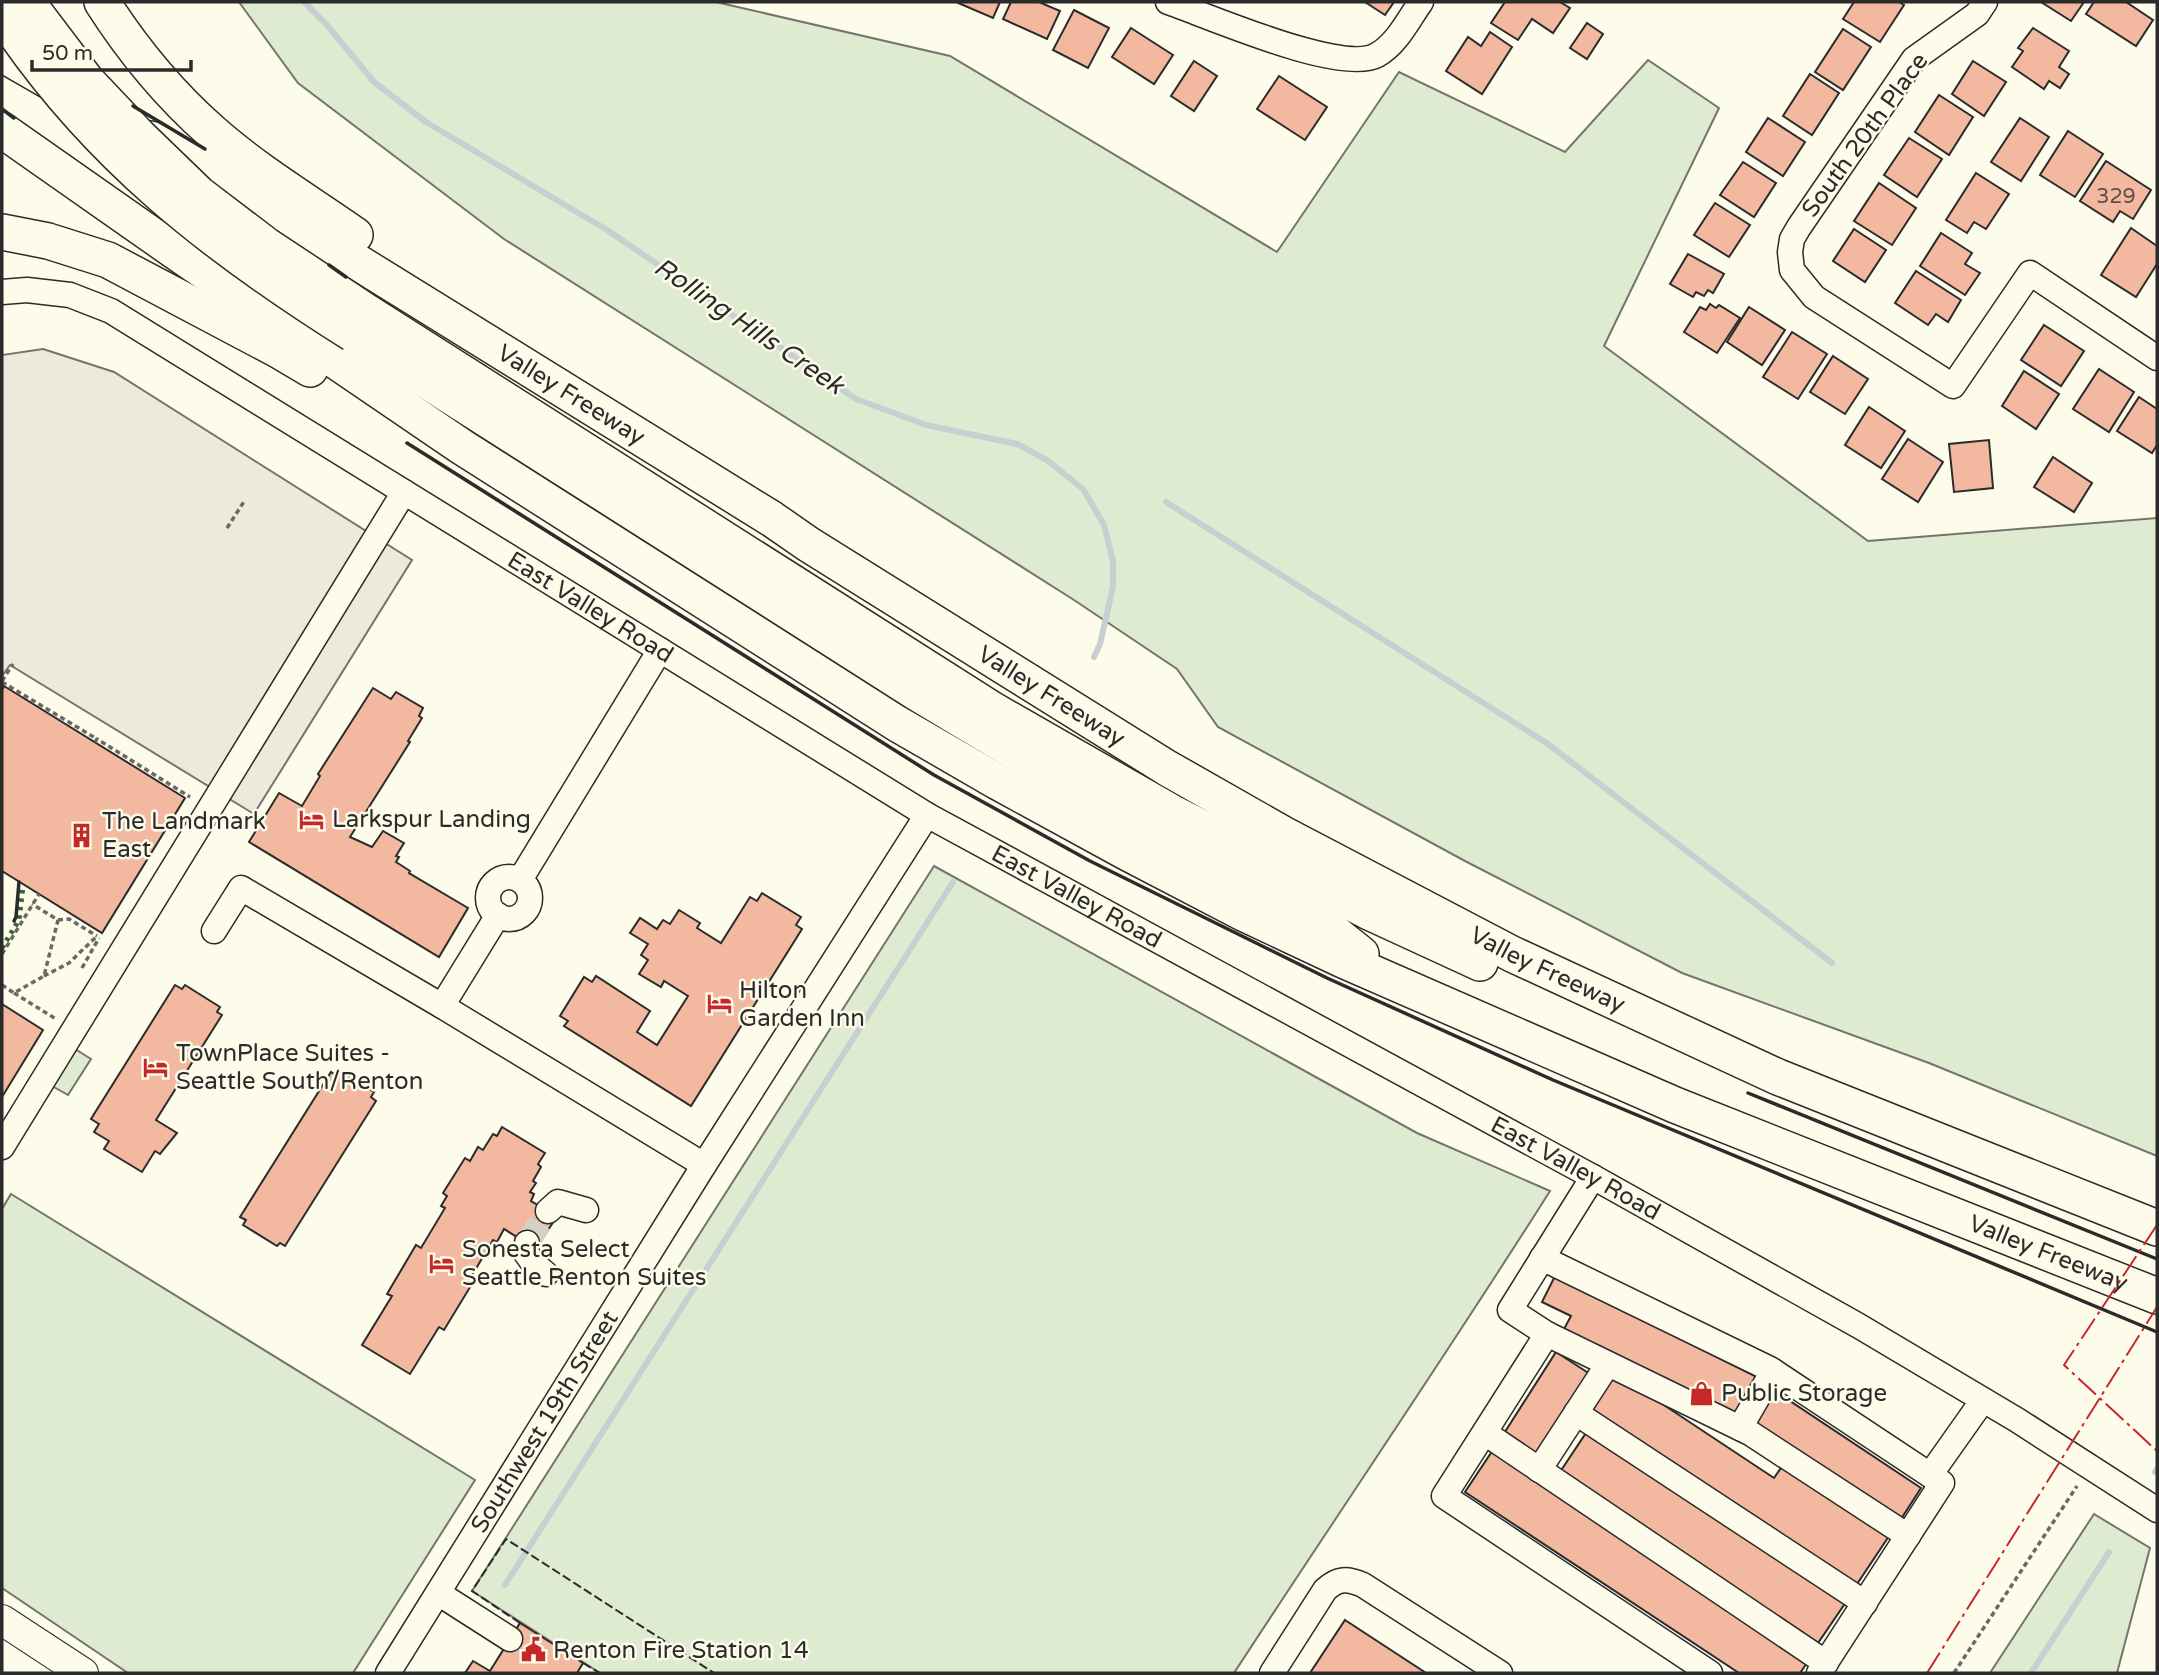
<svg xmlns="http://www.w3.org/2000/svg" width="2159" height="1675" viewBox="0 0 2159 1675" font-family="'Varela Round',sans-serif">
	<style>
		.green { fill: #deebd1; stroke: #74746e; stroke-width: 2 }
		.parking { fill: #eceadb; stroke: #74746e; stroke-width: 2 }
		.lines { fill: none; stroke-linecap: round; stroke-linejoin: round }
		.stream { stroke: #c7d0d0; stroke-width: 6 }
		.building { fill: #f2b8a0; stroke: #2b2b2b; stroke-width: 2 }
		.minor-tunnel { stroke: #d3d1c4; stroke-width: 24; stroke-dasharray: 24 12; stroke-linecap: butt }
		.minor-casing { stroke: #2b2b2b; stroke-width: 27 }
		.major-casing { stroke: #2b2b2b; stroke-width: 32 }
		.highway-casing { stroke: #2b2b2b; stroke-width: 38 }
		.path { stroke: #6a6964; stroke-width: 3.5; stroke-dasharray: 5 3.5; stroke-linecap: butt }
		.minor { stroke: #fdfbea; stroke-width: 24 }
		.major { stroke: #fdfbea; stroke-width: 30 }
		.highway { stroke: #fdfbea; stroke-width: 35 }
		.highway-bridge-casing { stroke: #2b2b2b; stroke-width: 38; stroke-linecap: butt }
		.highway-bridge { stroke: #fdfbea; stroke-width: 35 }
		.hedge { stroke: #34623c; stroke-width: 5; stroke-dasharray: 3.5 5; stroke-linecap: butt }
		.fence { stroke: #2b2b2b; stroke-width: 2; stroke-dasharray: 9 3.5; stroke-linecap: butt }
		.wall { stroke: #2b2b2b; stroke-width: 3.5 }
		.power { stroke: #c62828; stroke-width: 2; stroke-dasharray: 24 5 3.5 5; stroke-linecap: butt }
		.labels { text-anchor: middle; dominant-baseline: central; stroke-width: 5; stroke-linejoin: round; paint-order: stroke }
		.number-label { font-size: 21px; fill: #5d4e48 }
		.street-label { font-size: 24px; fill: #2b2b2b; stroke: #fdfbea }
		.poi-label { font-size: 24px; fill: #2b2b2b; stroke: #fdfbea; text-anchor: start }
		.water-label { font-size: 26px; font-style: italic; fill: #2b2b2b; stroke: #fdfbea }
	</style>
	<rect width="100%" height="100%" fill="#fdfbea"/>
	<!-- green -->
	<g class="green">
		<polygon points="239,2 716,2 950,56 1277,252 1399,72 1565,152 1648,60 1719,108 1604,346 1868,541 2157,518 2157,1156 1929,1063 1682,973 1465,861 1218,727 1177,669 1074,600 504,239 298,83"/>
		<path d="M934,866L1417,1133L1550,1191C1447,1354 1339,1512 1234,1673H600L472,1591Z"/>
		<polygon points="75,1049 91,1059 68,1095 52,1086"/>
		<polygon points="11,1194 475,1480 353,1673 128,1673 2,1588 2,1209"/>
		<polygon points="2094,1514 2150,1548 2117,1673 1990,1673"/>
	</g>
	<!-- parking -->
	<polygon class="parking" points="43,349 114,372 412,560 254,814 10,665 2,676 2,355"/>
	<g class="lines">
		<!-- stream -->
		<g class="stream">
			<polyline points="304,2 326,24 374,82 426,122 607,230 856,399 926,425 1017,444 1047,460 1083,489 1104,525 1113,561 1113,587 1100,644 1094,657"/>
			<polyline points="1166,502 1548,744 1832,963"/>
			<polyline points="2155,1472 2157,1469"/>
			<polyline points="505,1585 953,882"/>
			<polyline points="2031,1673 2109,1552"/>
		</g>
	</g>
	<!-- building -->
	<g class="building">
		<polygon points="956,2 1000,2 993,18"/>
		<polygon points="1011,2 1039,2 1060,11 1047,39 1003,19"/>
		<polygon points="1365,2 1394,2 1385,15"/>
		<polygon points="1505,2 1560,2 1570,8 1553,33 1532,19 1518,40 1491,23"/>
		<polygon points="1854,2 1899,2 1904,5 1880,42 1843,19"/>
		<polygon points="2041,2 2084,2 2071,21"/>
		<polygon points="2094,2 2126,2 2153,20 2136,46 2086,14"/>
		<polygon points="1074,10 1109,28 1088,68 1053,50"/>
		<polygon points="1587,23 1603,34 1587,59 1570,48"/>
		<polygon points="1131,28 1173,55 1154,84 1112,57"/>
		<polygon points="2033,28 2069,51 2059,67 2069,74 2060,88 2049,81 2044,89 2012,67 2023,51 2018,48"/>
		<polygon points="1843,29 1871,47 1843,90 1815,72"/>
		<polygon points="1490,32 1512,47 1482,94 1446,71 1468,37 1481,46"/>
		<polygon points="1194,61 1217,76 1194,111 1171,96"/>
		<polygon points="1973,61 2006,82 1984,116 1952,94"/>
		<polygon points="1810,74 1839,93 1812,135 1783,116"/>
		<polygon points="1279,76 1327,107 1305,140 1257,109"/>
		<polygon points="1939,95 1973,117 1949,155 1915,132"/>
		<polygon points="1768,118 1805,142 1783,176 1746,152"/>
		<polygon points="2020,118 2049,137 2021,181 1991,162"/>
		<polygon points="2068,131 2103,154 2075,197 2040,175"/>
		<polygon points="1909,138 1942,159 1917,197 1884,175"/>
		<polygon points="2106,161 2151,190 2133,219 2120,211 2113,222 2080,201"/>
		<polygon points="1743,162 1776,183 1754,217 1720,195"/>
		<polygon points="1976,173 2009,194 1986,229 1974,222 1967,233 1946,220"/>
		<polygon points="1879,183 1916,208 1892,245 1854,221"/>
		<polygon points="1715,203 1750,225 1729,257 1694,235"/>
		<polygon points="2131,228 2157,246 2157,264 2136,297 2101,275"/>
		<polygon points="1854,229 1886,250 1865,282 1833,261"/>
		<polygon points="1941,233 1972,253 1965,264 1980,273 1965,295 1920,266"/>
		<polygon points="1688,254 1724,274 1713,293 1708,290 1704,296 1696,292 1693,297 1670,284"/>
		<polygon points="1916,271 1961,300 1948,322 1936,314 1928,325 1895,303"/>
		<polygon points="1710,304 1716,308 1719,305 1740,318 1717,353 1684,332 1700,307 1706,310"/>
		<polygon points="1749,307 1785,330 1762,365 1727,342"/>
		<polygon points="2044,325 2084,351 2061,386 2021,360"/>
		<polygon points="1792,332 1827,354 1798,399 1763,377"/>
		<polygon points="1833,356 1868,379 1845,414 1810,392"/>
		<polygon points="2099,369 2134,392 2109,432 2073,409"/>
		<polygon points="2024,371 2059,394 2036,429 2002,406"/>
		<polygon points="2139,397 2157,409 2157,445 2152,453 2117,431"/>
		<polygon points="1869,407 1905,431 1881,468 1845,445"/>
		<polygon points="1908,439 1943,462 1918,502 1882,479"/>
		<polygon points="1989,440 1993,488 1954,492 1949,444"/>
		<polygon points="2053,457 2092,483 2074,512 2034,487"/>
		<polygon points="4,686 185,798 102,933 2,871 2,690"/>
		<polygon points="373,688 391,699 396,692 423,708 419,716 422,718 408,741 410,742 350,837 372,847 383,831 404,843 396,856 399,857 396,862 410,871 409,873 468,908 439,957 249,842 279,793 302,806 320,776 318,774"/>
		<polygon points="762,893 801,917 796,925 802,929 691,1106 564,1026 568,1021 560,1016 584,977 592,982 596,976 650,1011 637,1032 657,1045 688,996 664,981 661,987 639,974 648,960 641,955 648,944 630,933 640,918 657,929 663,920 670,924 679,910 700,923 697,928 721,943 750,897 757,901"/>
		<polygon points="175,985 182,989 185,985 220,1007 217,1012 222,1015 156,1120 177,1133 160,1154 155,1151 142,1172 104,1149 109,1141 94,1132 99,1124 91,1119"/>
		<polygon points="2,1004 43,1030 2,1097"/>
		<polygon points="340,1071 374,1092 371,1097 376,1101 285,1246 280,1243 277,1246 243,1225 246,1220 240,1217 331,1072 337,1076"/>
		<polygon points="502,1127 545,1153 538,1164 541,1167 533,1181 536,1183 530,1192 534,1194 531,1201 557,1216 536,1249 504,1229 497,1242 493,1240 471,1277 475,1279 444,1330 439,1327 410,1374 362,1345 392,1296 387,1294 416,1245 421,1248 445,1208 441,1206 447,1196 443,1193 465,1158 470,1161 478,1147 483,1150 493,1134 497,1136"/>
		<polygon points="1555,1276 1757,1377 1737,1415 1564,1329 1571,1316 1542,1302"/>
		<polygon points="1556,1352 1590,1374 1537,1456 1503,1435"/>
		<polygon points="1614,1372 1774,1478 1783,1465 1889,1536 1855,1587 1588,1410"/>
		<polygon points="1775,1391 1921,1488 1899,1522 1752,1424"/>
		<polygon points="1588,1430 1846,1602 1818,1643 1560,1472"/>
		<polygon points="1493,1450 1809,1660 1800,1673 1739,1673 1465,1492"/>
		<polygon points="1345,1620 1426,1673 1310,1673"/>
		<polygon points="520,1623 583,1663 577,1673 465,1673 473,1661 490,1671"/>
	</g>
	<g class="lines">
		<!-- minor-tunnel -->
		<polyline class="minor-tunnel" points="527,1243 548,1211"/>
		<defs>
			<g id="minor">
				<path d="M1168,2C1209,16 1342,75 1377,55C1397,44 1408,20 1421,2"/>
				<polyline points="1985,2 1977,14 1914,59 1799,227 1792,239 1790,252 1792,270 1814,297 1953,386 2030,273 2157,358"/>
				<path id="s1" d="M2,292L27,290L70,295L111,311L927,815L1593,1177L1859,1326L2017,1420L2157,1510"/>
				<circle cx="509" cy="898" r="21"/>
				<polyline points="520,880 660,650"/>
				<polyline points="214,931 241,888 442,1006 498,915"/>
				<polyline points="442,1006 704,1165"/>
				<polyline points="2,1147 404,492"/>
				<polyline points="1593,1177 1510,1310 1547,1334 1444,1496 1710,1673"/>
				<polyline points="548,1211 558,1202 586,1210"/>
				<polyline points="527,1243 526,1253 533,1263 546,1274"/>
				<polyline points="1542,1258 1770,1369 1942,1483 1819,1673"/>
				<polyline points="1547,1334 1750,1433 1908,1536"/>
				<polyline points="1576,1413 1865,1603"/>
				<polyline points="1740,1428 1773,1371"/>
				<polyline points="1485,1433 1826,1663"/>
				<polyline points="1539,1470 1608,1364"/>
				<polyline points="1930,1475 1983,1400"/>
				<polyline points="438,1593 510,1639"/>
				<path id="s2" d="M388,1673L704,1165L927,815"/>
				<path d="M1272,1673L1325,1590C1338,1578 1347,1578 1363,1585L1500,1673"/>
			</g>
			<polyline id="major" points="2,1620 83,1673"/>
			<g id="highway">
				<path d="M102,2C132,49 170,95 212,132C256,171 308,202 355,235"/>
				<polyline points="2,54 56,85"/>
				<path id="s3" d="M2,130L186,259L462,447L896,723L998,782L1126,852L1243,913L1343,960L1675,1105L2157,1296"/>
				<path id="s4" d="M151,139L241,190L772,519L808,544L1167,768L1283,834L1512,954L1778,1077L2157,1228"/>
				<polyline points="2,232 48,241 108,260 278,350 310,369"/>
				<polyline points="367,312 993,710 1171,812 1367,911 1480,963"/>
				<polyline points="353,334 917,693 1165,842 1317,919 1361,954"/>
			</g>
		</defs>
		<!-- minor casing -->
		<use href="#minor" class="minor-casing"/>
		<!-- major casing -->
		<use href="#major" class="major-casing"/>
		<!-- highway casing -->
		<use href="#highway" class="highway-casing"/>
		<!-- path -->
		<g class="path">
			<polyline points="227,528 245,500"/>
			<polyline points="2,681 13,664"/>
			<polyline points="2,682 97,739"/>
			<polyline points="95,742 97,739 190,797"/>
			<polyline points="58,920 69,919 97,936"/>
			<polyline points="2,954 39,894"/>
			<polyline points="82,968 99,938"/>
			<polyline points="44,976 69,963 97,936"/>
			<polyline points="2,985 14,993 44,976 58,920 32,904"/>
			<polyline points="14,993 56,1019"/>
			<polyline points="1954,1673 2077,1486"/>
		</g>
		<!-- minor -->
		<use href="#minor" class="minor"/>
		<!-- major -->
		<use href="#major" class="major"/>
		<!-- highway -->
		<use href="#highway" class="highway"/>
		<defs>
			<g id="highway-bridge">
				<polyline points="27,2 87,81 140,137 199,194 266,245 367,312"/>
				<path d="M2,14C94,154 213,246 353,334"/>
			</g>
		</defs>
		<!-- highway-bridge casing -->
		<use href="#highway-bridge" class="highway-bridge-casing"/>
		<!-- highway-bridge -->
		<use href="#highway-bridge" class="highway-bridge"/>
		<!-- hedge -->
		<polyline class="hedge" points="2,948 19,920 23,886"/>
		<!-- fence -->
		<g class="fence">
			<polyline points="520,1623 472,1591 506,1539 714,1673"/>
			<polyline points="583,1663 600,1673"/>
		</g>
		<!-- wall -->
		<g class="wall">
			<polyline points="133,106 205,149"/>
			<polyline points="2,109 14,118"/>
			<polyline points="329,265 346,277"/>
			<polyline points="407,443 934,775 1090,861 1327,978 1553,1080 2157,1332"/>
			<polyline points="14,921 16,917 19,882"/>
			<polyline points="1748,1093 2157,1259"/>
		</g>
		<!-- power -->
		<g class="power">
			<polyline points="2157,1225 2064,1365 2157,1451"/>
			<polyline points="1927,1673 2157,1307"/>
		</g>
	</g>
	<!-- icons -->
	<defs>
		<symbol id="hotel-bare" viewBox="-9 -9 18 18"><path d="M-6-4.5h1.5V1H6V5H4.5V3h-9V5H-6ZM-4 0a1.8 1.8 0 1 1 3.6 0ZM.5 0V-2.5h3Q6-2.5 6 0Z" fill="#c62828" stroke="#fdfbea" stroke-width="2.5" paint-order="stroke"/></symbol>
		<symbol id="building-bare" viewBox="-9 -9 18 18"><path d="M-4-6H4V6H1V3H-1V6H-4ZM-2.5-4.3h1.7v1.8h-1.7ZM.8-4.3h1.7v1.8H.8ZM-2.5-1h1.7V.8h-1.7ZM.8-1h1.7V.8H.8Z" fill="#c62828" stroke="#fdfbea" stroke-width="2.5" paint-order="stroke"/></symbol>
		<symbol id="shop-bare" viewBox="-9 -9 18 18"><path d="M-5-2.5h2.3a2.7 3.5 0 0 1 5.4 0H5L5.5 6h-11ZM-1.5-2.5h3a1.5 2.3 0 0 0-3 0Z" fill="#c62828" stroke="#fdfbea" stroke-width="2.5" paint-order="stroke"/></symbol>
		<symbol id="civic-bare" viewBox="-9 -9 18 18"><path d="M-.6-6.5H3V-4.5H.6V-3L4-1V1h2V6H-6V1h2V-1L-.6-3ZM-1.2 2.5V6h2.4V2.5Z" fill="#c62828" stroke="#fdfbea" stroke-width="2.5" paint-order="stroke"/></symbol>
	</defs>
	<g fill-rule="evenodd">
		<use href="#hotel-bare" x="294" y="802" width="35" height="35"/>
		<use href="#building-bare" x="64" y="818" width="35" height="35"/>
		<use href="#hotel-bare" x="702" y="986" width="35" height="35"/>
		<use href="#hotel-bare" x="138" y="1050" width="35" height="35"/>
		<use href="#hotel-bare" x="424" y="1246" width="35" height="35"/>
		<use href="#shop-bare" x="1684" y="1376" width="35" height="35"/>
		<use href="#civic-bare" x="516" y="1632" width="35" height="35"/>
	</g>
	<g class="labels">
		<!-- number labels -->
		<g class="number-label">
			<text x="2116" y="196">329</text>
		</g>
		<!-- street labels -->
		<g class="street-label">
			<text transform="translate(1865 135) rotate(-54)">South 20th Place</text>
			<text stroke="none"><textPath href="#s4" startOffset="492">Valley Freeway</textPath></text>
			<text stroke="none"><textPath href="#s1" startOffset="676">East Valley Road</textPath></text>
			<text stroke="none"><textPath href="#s4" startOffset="1059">Valley Freeway</textPath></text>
			<text stroke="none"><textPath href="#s1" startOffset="1242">East Valley Road</textPath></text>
			<text stroke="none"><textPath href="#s4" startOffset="1626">Valley Freeway</textPath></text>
			<text stroke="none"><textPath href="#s1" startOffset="1810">East Valley Road</textPath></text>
			<text stroke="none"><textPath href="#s3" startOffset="2343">Valley Freeway</textPath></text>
			<text stroke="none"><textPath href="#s2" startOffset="296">Southwest 19th Street</textPath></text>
		</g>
		<!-- poi labels -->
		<g class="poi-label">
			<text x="332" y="819">Larkspur Landing</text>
			<text x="102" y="821">The Landmark<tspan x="102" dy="28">East</tspan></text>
			<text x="739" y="990">Hilton<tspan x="739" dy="28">Garden Inn</tspan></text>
			<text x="176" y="1053">TownPlace Suites -<tspan x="176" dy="28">Seattle South/Renton</tspan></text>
			<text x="462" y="1249">Sonesta Select<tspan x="462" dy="28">Seattle Renton Suites</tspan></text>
			<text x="1721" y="1393">Public Storage</text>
			<text x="553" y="1650">Renton Fire Station 14</text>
		</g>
		<!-- water labels -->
		<g class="water-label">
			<text transform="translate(749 326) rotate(34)">Rolling Hills Creek</text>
		</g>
	</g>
	<!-- border -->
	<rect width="2159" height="1675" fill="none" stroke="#2b2b2b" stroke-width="7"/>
	<!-- scale -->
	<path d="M32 60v10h159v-10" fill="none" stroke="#2b2b2b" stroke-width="3.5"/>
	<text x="42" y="60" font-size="21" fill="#2b2b2b" stroke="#fdfbea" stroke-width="5" paint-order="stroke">50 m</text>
</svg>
